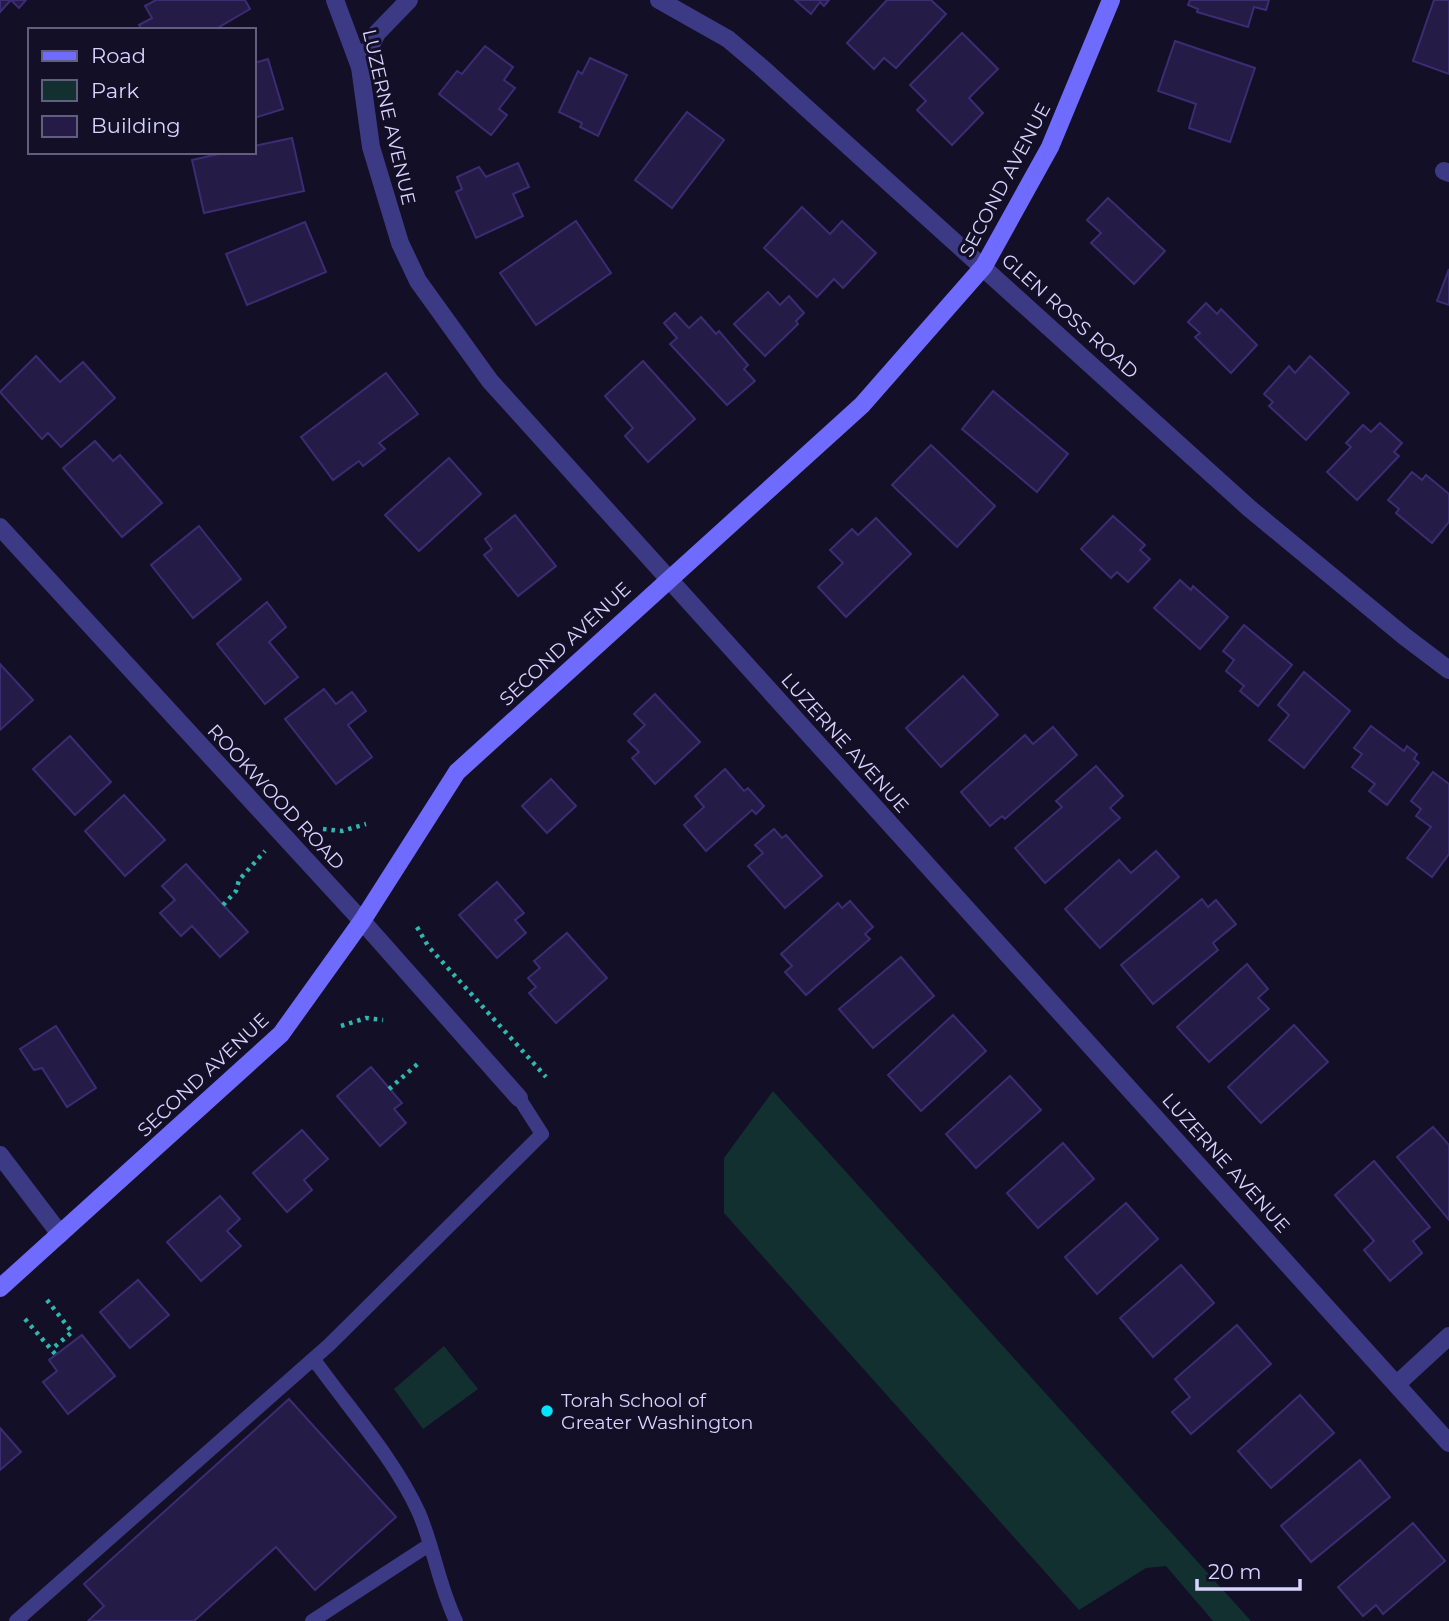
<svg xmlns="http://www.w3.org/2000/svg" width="1449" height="1621" viewBox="0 0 1449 1621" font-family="Montserrat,sans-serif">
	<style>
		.green { fill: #12302f }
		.building { fill: #241b47; stroke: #3b2d73; stroke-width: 2 }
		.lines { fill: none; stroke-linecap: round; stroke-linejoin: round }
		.path { stroke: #2fb8b0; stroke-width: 4.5; stroke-dasharray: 3.5 5; stroke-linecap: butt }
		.lane { stroke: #3d3a85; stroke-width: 14 }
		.street { stroke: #3d3a85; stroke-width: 18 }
		.secondary { stroke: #6f6bff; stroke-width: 18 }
		.poi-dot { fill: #00e5ff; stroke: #130f26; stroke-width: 2.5 }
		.labels { text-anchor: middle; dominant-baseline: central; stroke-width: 6; stroke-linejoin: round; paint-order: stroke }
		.street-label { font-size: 19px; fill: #d9d4ff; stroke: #130f26 }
		.poi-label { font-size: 19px; fill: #d9d4ff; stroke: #130f26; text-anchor: start }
	</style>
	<rect width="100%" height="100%" fill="#130f26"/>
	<!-- green -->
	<g class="green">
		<polygon points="773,1091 1251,1621 1213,1621 1166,1566 1146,1568 1079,1610 724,1213 724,1158"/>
		<polygon points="444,1346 478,1389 423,1429 394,1389"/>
	</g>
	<!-- building -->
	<g class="building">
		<polygon points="0,0 26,0 19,8 11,0 0,12"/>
		<polygon points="156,0 245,0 250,9 214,30 142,30 139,25 152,18 145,6"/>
		<polygon points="795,0 829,0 824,6 820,2 811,14"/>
		<polygon points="887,0 931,0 946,14 896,68 884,58 874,69 847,43"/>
		<polygon points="1190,0 1269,0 1266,10 1254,7 1248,27 1197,12 1198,9 1188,5"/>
		<polygon points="1434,0 1449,0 1449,74 1413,61"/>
		<polygon points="962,33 998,69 969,98 983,113 952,145 917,110 926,101 910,85"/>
		<polygon points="1175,41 1255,68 1230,142 1189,128 1196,104 1158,91"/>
		<polygon points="485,46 513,67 504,80 515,88 499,109 507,115 491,135 439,94 457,71 462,74"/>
		<polygon points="590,58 627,75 598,136 580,127 582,123 559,112 578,71 582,74"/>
		<polygon points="268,59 283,109 254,118 254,63"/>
		<polygon points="687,112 724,140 672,208 635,180"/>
		<polygon points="292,138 304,191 204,213 192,160 227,152 254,152 254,146"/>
		<polygon points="518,163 529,187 513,194 523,216 476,238 456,192 462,189 457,177 479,167 486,177"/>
		<polygon points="1108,198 1165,251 1134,284 1091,243 1101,233 1087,220"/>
		<polygon points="802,207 830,234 842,221 876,253 843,288 834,279 817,297 764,248"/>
		<polygon points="576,221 611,273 536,325 500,273"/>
		<polygon points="305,222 326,272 247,305 226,254"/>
		<polygon points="1449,269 1449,305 1437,301"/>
		<polygon points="768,292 780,305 789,296 804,313 796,321 798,324 765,356 734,324"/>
		<polygon points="1206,303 1217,314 1221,309 1257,345 1231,373 1195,337 1200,333 1188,322"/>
		<polygon points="675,313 689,328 701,317 716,334 719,331 748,365 744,369 755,381 727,405 670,344 677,338 664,323"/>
		<polygon points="36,356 60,382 83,362 115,398 61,447 48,433 42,439 0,392"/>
		<polygon points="1310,356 1349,393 1306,440 1269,406 1273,402 1264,394 1289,366 1295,373"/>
		<polygon points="643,361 695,419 648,462 625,436 633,428 605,396"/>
		<polygon points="386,373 418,414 379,443 385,449 363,466 359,461 333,480 301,437"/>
		<polygon points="993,391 1068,454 1037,492 962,429"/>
		<polygon points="1380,423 1402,443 1394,452 1399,456 1357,500 1327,472 1351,447 1346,443 1363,425 1371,432"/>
		<polygon points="95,441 113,461 120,455 162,503 122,537 63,468"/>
		<polygon points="931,445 995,506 957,547 892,485"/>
		<polygon points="449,458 481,494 419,551 385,515"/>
		<polygon points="1412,472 1422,480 1426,475 1449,494 1449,522 1432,543 1396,513 1399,509 1388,500"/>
		<polygon points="515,515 556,566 518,596 484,555 492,549 485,539"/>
		<polygon points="1113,516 1145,545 1140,550 1150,559 1128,582 1117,572 1111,578 1081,549"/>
		<polygon points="876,518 911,554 846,617 818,587 843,563 830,550 852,529 858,535"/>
		<polygon points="199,526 241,579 193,618 151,565"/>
		<polygon points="1180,580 1191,590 1193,586 1228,617 1200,649 1154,608"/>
		<polygon points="267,602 286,627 269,642 298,677 265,704 217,644"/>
		<polygon points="1244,625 1292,665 1258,706 1240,691 1244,686 1226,671 1234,660 1223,651"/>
		<polygon points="0,664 33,700 0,730"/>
		<polygon points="1304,672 1350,711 1304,768 1269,740 1289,715 1278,705"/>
		<polygon points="963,676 998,715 941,767 906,728"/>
		<polygon points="324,689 336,704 352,692 366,711 348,725 372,757 336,784 285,719"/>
		<polygon points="655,694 700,742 655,784 632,758 639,752 628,741 645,725 634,714"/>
		<polygon points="1371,726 1404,751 1407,746 1417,754 1414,759 1419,763 1387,805 1369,791 1375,784 1352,767 1362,754 1354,748"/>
		<polygon points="1053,727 1077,755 1005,819 1002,816 990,826 961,792 1025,735 1033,744"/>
		<polygon points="70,736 111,782 75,815 33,769"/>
		<polygon points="1096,766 1123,796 1110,808 1120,818 1045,883 1015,848 1062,807 1056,801"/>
		<polygon points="725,769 744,791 748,788 764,806 756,814 752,810 706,851 684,825 704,807 695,796"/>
		<polygon points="1433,772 1449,784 1449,854 1432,877 1407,858 1431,827 1416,816 1421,809 1411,801"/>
		<polygon points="551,779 576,806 547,833 522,806"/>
		<polygon points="124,795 165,840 125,876 85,831"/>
		<polygon points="774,829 782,838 786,835 822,876 785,908 748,866 763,853 755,845"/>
		<polygon points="1156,851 1179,877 1100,948 1065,909 1119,860 1131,873"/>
		<polygon points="186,864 248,932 220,957 192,926 181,936 160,913 175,900 162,886"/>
		<polygon points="497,882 524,913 515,920 526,933 497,958 459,915"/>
		<polygon points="1202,899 1208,907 1216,900 1236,924 1213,943 1218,950 1153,1004 1121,965"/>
		<polygon points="850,901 873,927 865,934 870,939 806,995 785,972 792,966 781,954 838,903 842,908"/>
		<polygon points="567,933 607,978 556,1023 529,993 536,987 528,978 540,968 534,961"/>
		<polygon points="901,957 934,996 873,1048 839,1009"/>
		<polygon points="1247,964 1268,989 1258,998 1269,1009 1209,1062 1177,1027"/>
		<polygon points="953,1015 986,1051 921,1111 888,1075"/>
		<polygon points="1294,1025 1328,1062 1261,1123 1228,1087"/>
		<polygon points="56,1026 96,1088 67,1107 42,1068 34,1070 20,1049"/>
		<polygon points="371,1067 402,1103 394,1109 406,1123 380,1146 337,1096"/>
		<polygon points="1010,1076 1041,1110 976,1168 946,1134"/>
		<polygon points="1433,1127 1449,1145 1449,1220 1397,1157"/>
		<polygon points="302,1130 328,1159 304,1180 312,1190 287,1212 253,1173"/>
		<polygon points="1063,1143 1094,1179 1038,1228 1007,1193"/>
		<polygon points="1374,1161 1430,1227 1413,1241 1422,1253 1390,1281 1364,1250 1374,1241 1335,1195"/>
		<polygon points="220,1196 240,1219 227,1231 241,1246 201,1281 167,1242"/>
		<polygon points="1126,1203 1158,1239 1097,1294 1065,1257"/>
		<polygon points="1181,1265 1214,1303 1153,1357 1120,1318"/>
		<polygon points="138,1280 169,1315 130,1348 100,1312"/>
		<polygon points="1237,1325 1271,1364 1191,1434 1172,1412 1190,1397 1175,1379"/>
		<polygon points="82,1335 115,1376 68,1414 43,1382 57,1371 49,1360"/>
		<polygon points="1300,1395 1334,1433 1271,1488 1238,1451"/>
		<polygon points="289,1399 396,1517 315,1590 276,1547 194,1621 88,1621 104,1606 84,1584"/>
		<polygon points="0,1428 21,1452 0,1470"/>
		<polygon points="1360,1460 1390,1497 1311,1562 1281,1526"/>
		<polygon points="1413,1523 1445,1561 1383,1614 1376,1605 1363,1616 1338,1587"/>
	</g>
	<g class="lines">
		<!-- path -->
		<g class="path">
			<polyline points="323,829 342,831 366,824"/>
			<polyline points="223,905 236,891 239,880 265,851"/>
			<polyline points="417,927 428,946 546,1077"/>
			<polyline points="341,1026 366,1018 383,1020"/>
			<polyline points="389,1089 421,1061"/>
			<polyline points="47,1300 72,1332 52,1349"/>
			<polyline points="25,1319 56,1355"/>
		</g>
		<!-- lane -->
		<g class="lane">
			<path d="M311,1361L318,1365C352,1412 395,1460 419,1513C434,1548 439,1586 456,1621"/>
			<polyline points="16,1621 329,1345 542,1134 519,1098"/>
			<polyline points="312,1621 429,1545"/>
		</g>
		<!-- street -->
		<g class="street">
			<polyline points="335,0 360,67 371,147 400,243 418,281 490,381 1449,1443"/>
			<polyline points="659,0 728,39 761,67 1249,508 1404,636 1449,670"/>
			<polyline points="360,67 377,33 409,0"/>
			<polyline points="1444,171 1449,173"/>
			<polyline points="0,527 362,921 519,1098"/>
			<polyline points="0,1155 60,1234"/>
			<polyline points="1397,1384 1449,1336"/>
		</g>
		<!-- secondary -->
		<polyline class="secondary" points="0,1288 281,1034 362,921 457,772 862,405 984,266 1050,147 1111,0"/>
	</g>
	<!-- markers -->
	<circle class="poi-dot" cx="547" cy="1411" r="7"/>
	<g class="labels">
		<!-- street labels -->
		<g class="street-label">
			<text transform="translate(389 117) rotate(77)">LUZERNE AVENUE</text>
			<text transform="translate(1005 180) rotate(-62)">SECOND AVENUE</text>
			<text transform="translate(1070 316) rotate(42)">GLEN ROSS ROAD</text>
			<text transform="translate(565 644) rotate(-43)">SECOND AVENUE</text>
			<text transform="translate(845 743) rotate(48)">LUZERNE AVENUE</text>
			<text transform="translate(276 797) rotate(47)">ROOKWOOD ROAD</text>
			<text transform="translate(203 1075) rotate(-43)">SECOND AVENUE</text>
			<text transform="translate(1226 1163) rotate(48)">LUZERNE AVENUE</text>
		</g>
		<!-- poi labels -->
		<g class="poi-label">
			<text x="561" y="1400">Torah School of<tspan x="561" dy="22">Greater Washington</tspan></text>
		</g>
	</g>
	<!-- legend -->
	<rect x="28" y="28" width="228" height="126" fill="#130f26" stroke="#625e7d" stroke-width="2"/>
	<rect x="42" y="51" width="35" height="10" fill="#6f6bff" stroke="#625e7d" stroke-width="2"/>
	<text x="91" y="63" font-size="21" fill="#d9d4ff">Road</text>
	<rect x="42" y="80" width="35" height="21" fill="#12302f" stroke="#625e7d" stroke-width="2"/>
	<text x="91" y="98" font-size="21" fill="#d9d4ff">Park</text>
	<rect x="42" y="116" width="35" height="21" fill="#241b47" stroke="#625e7d" stroke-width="2"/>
	<text x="91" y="133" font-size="21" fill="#d9d4ff">Building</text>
	<!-- scale -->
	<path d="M1197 1579v10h103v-10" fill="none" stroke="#d9d4ff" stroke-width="3.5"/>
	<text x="1208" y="1579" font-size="21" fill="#d9d4ff" stroke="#130f26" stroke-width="5" paint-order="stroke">20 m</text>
</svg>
